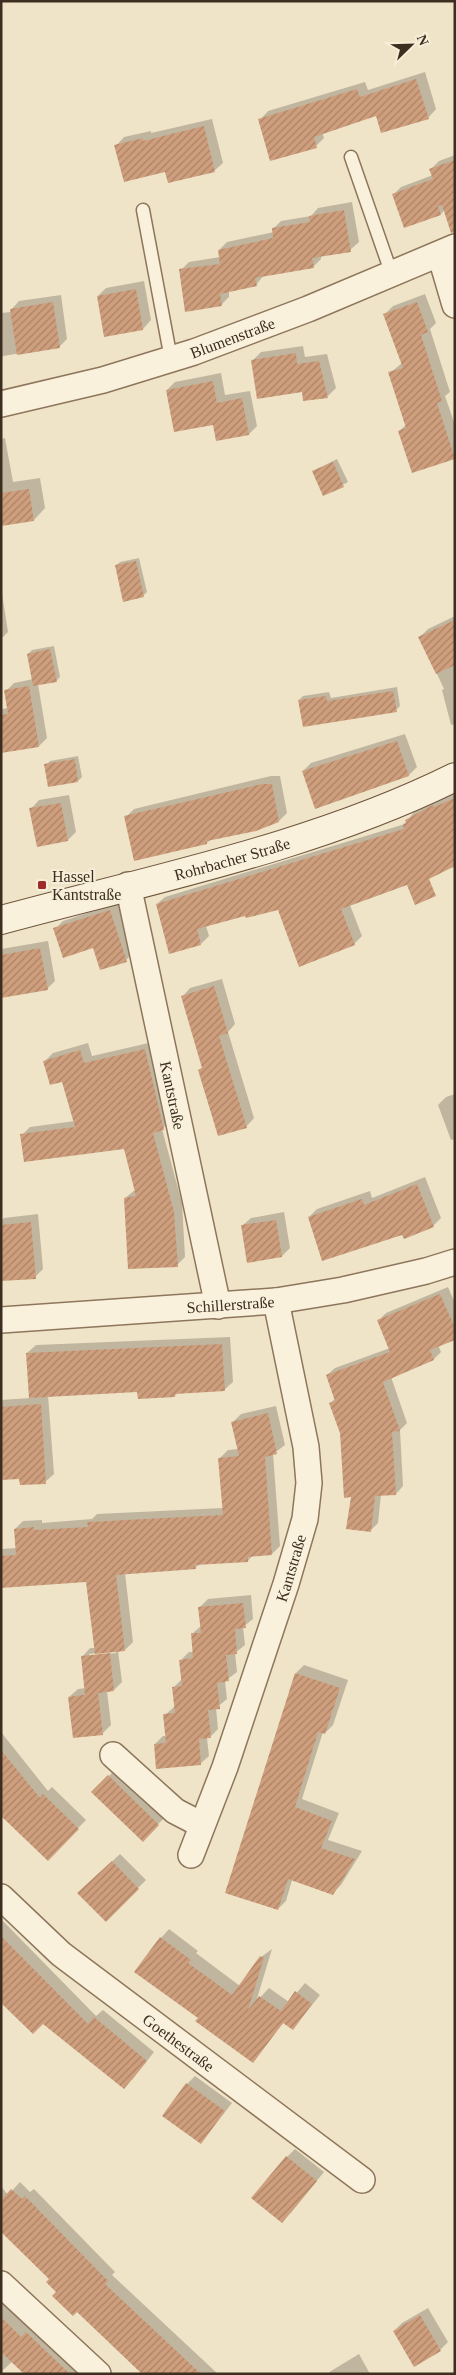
<svg xmlns="http://www.w3.org/2000/svg" width="456" height="2375" viewBox="0 0 456 2375" font-family="'Times New Roman',serif">
	<style>
		.shadow { fill: #0003; fill-rule: evenodd }
		.building { fill: url(#building-hatch) }
		.lines { fill: none; stroke-linecap: round; stroke-linejoin: round }
		.lane-casing { stroke: #8d765c; stroke-width: 15 }
		.street-casing { stroke: #8d765c; stroke-width: 28 }
		.secondary-casing { stroke: #6f573f; stroke-width: 30 }
		.lane { stroke: #faf1dc; stroke-width: 12 }
		.street { stroke: #faf1dc; stroke-width: 25 }
		.secondary { stroke: #faf1dc; stroke-width: 28 }
		.poi-dot { fill: #9e2a2b; stroke: #f7eed8; stroke-width: 2 }
		.labels { text-anchor: middle; dominant-baseline: central; stroke-width: 4; stroke-linejoin: round; paint-order: stroke }
		.street-label { font-size: 16px; fill: #3d2e20; stroke: #f7eed8 }
		.poi-label { font-size: 16px; fill: #3d2e20; stroke: #f7eed8; text-anchor: start }
	</style>
	<defs>
		<pattern id="building-hatch" width="6" height="6" patternUnits="userSpaceOnUse" patternTransform="scale(1.25)"><rect width="6" height="6" fill="#cf9f7d"/><path d="M-1 1l2-2M0 6l6-6M5 7l2-2" fill="none" stroke="#a98266"/></pattern>
	</defs>
	<rect width="100%" height="100%" fill="#f0e4c8"/>
	<!-- shadow -->
	<g class="shadow">
		<polygon points="425,72 436,109 428,118 377,115 322,132 324,138 316,146 260,120 268,111 365,82 368,90"/>
		<polygon points="212,119 223,163 214,171 166,170 116,146 124,137 151,131 151,133"/>
		<polygon points="455,155 455,199 441,214 405,227 393,195 401,187 433,175 431,169 439,161"/>
		<polygon points="352,202 359,242 350,250 321,256 321,259 313,267 264,275 256,285 229,291 229,297 221,305 181,270 189,262 220,257 219,250 227,242 274,232 273,229 281,221 311,216 318,208"/>
		<polygon points="144,281 151,320 143,329 105,335 98,296 106,288"/>
		<polygon points="425,294 436,323 430,329 450,392 445,396 455,425 455,457 413,471 399,431 406,425 390,373 402,363 385,314 393,306"/>
		<polygon points="61,295 67,339 59,347 3,356 1,362 1,313 11,312 11,310 19,301"/>
		<polygon points="303,346 305,357 327,354 336,388 328,396 304,400 303,391 253,360 261,352"/>
		<polygon points="221,373 225,395 250,391 257,426 249,434 214,424 167,390 175,382"/>
		<polygon points="5,438 13,482 40,478 45,508 34,520 1,525 1,439"/>
		<polygon points="337,459 348,482 324,495 313,471"/>
		<polygon points="139,558 147,592 143,596 116,566 120,562"/>
		<polygon points="1,587 8,632 1,639"/>
		<polygon points="455,616 455,724 451,725 442,690 444,689 420,637 428,629"/>
		<polygon points="54,646 60,677 56,681 38,684 47,738 39,746 1,752 1,709 8,708 6,691 14,683 33,679 28,654 32,650"/>
		<polygon points="397,687 400,706 396,710 299,700 303,696 329,692 331,698"/>
		<polygon points="405,734 417,767 409,775 316,808 303,771 311,763"/>
		<polygon points="78,756 82,777 78,781 46,765 50,761"/>
		<polygon points="271,776 280,776 287,813 279,821 211,839 207,843 126,817 134,809"/>
		<polygon points="455,793 455,842 350,905 362,936 354,944 278,908 246,914 206,926 209,936 201,944 157,904 165,897 405,824 414,812"/>
		<polygon points="69,795 76,832 68,840 31,809 39,800"/>
		<polygon points="118,903 134,952 126,960 55,929 63,921"/>
		<polygon points="48,941 55,981 47,989 1,997 1,949"/>
		<polygon points="222,979 235,1024 228,1032 254,1118 246,1127 199,1070 203,1067 182,997 190,988"/>
		<polygon points="153,1042 171,1121 162,1129 182,1203 185,1257 177,1265 125,1198 135,1190 125,1147 22,1135 30,1127 75,1121 63,1080 45,1061 53,1053 88,1043 92,1056"/>
		<polygon points="455,1094 455,1139 451,1140 438,1105 446,1097"/>
		<polygon points="425,1177 441,1218 433,1226 403,1233 309,1217 317,1209 370,1191 372,1198"/>
		<polygon points="284,1212 290,1248 282,1256 242,1226 251,1218"/>
		<polygon points="38,1214 43,1269 35,1277 1,1280 1,1221 4,1218"/>
		<polygon points="448,1287 455,1303 455,1338 438,1345 441,1352 434,1359 391,1377 407,1423 400,1430 403,1486 396,1494 381,1494 378,1523 370,1531 352,1496 341,1432 330,1403 336,1398 327,1375 335,1368 390,1348 378,1321 386,1313"/>
		<polygon points="230,1337 233,1382 224,1390 178,1392 175,1396 138,1390 48,1395 54,1474 45,1482 20,1478 1,1479 1,1400 30,1398 27,1353 36,1345"/>
		<path d="M276,1406L285,1445L273,1454L280,1546L272,1554L253,1555L248,1561L200,1564L195,1568L125,1573L133,1642L125,1650L118,1651L122,1682L114,1690L107,1691L111,1725L103,1733L69,1697L78,1689L86,1688L82,1657L90,1648H95L87,1580L1,1586V1549L17,1548L15,1529L23,1521L42,1520V1523L92,1519L97,1514L223,1508L220,1458L228,1450L239,1449L233,1422L241,1414ZM116,1651V1653L89,1656V1654Z"/>
		<polygon points="251,1595 253,1619 243,1627 245,1645 235,1653 237,1672 225,1681 227,1699 216,1708 218,1729 210,1737 207,1738 209,1756 200,1764 155,1744 163,1736 167,1736 165,1715 175,1706 174,1687 182,1679 181,1660 189,1652 194,1652 192,1634 201,1626 200,1607 208,1599"/>
		<polygon points="304,1665 348,1680 333,1725 325,1733 323,1732 302,1799 339,1813 328,1840 362,1851 341,1885 333,1893 292,1880 286,1901 278,1909 227,1893 296,1673"/>
		<polygon points="1,1732 48,1791 52,1787 86,1820 48,1859 1,1814"/>
		<polygon points="117,1768 166,1816 143,1840 93,1792"/>
		<polygon points="120,1854 146,1880 106,1920 87,1885"/>
		<polygon points="1,1919 96,2016 103,2010 154,2052 132,2080 1,1994"/>
		<polygon points="169,1929 198,1951 196,1953 240,1986 261,1957 272,1949 256,2002 269,1988 289,2002 305,1983 320,1995 293,2029 284,2022 253,2061 200,2018 161,1938"/>
		<polygon points="195,2076 232,2103 201,2143 187,2084"/>
		<polygon points="295,2149 324,2172 290,2214 287,2157"/>
		<polygon points="20,2182 30,2192 34,2189 115,2272 112,2275 218,2374 144,2374 58,2292 50,2279 1,2230 1,2186 8,2195"/>
		<polygon points="1,2301 30,2329 35,2325 88,2374 26,2374 13,2361 1,2372"/>
		<polygon points="428,2308 448,2342 440,2350 394,2331 402,2323"/>
		<polygon points="359,2354 370,2374 328,2374 331,2371"/>
	</g>
	<!-- building -->
	<g class="building">
		<polygon points="416,79 429,119 381,133 376,116 314,137 317,148 270,161 258,119 357,89 360,97"/>
		<polygon points="204,126 215,172 168,183 165,172 124,182 114,145 143,138 143,141"/>
		<polygon points="455,160 455,232 451,233 442,205 438,206 441,215 404,228 392,194 433,179 429,169"/>
		<polygon points="344,210 351,252 312,258 314,268 255,278 257,286 220,294 222,306 185,312 179,269 220,264 218,250 273,238 272,228 310,222 309,216"/>
		<polygon points="136,289 143,330 104,337 97,296"/>
		<polygon points="53,302 60,348 17,355 10,309"/>
		<polygon points="417,302 428,332 421,335 442,401 437,403 455,459 412,473 398,431 406,428 388,372 403,368 383,314"/>
		<polygon points="296,353 297,364 319,361 328,398 303,401 302,392 257,399 251,360"/>
		<polygon points="213,381 217,403 242,398 249,435 216,441 213,425 174,432 166,390"/>
		<polygon points="333,462 344,487 323,496 312,471"/>
		<polygon points="29,489 34,521 1,526 1,493"/>
		<polygon points="136,561 144,597 123,602 115,565"/>
		<polygon points="455,620 455,665 436,674 418,637"/>
		<polygon points="50,649 57,682 33,686 27,654"/>
		<polygon points="29,686 39,747 1,753 1,715 8,714 4,690"/>
		<polygon points="393,691 397,712 303,727 298,700 326,696 327,701"/>
		<polygon points="397,741 409,776 315,809 302,771"/>
		<polygon points="75,759 78,782 48,787 44,764"/>
		<polygon points="262,784 272,784 279,822 256,831 207,841 207,844 134,861 124,816"/>
		<polygon points="455,798 455,866 429,879 436,896 415,905 407,885 341,909 355,945 299,967 278,910 246,918 245,916 197,929 201,945 169,954 156,904 404,829 403,824 406,823 405,820 433,805 434,807"/>
		<polygon points="61,803 68,841 37,847 29,808"/>
		<polygon points="110,910 127,962 100,970 93,948 63,958 53,928"/>
		<polygon points="40,948 48,990 1,998 1,955"/>
		<polygon points="214,986 228,1033 219,1036 247,1128 218,1136 198,1070 202,1068 181,996"/>
		<polygon points="145,1049 164,1130 153,1133 174,1212 178,1267 128,1269 124,1198 136,1196 124,1149 24,1162 20,1134 75,1127 62,1082 50,1085 43,1061 80,1050 84,1063"/>
		<polygon points="417,1184 434,1227 404,1239 402,1235 322,1261 308,1217 362,1199 364,1205"/>
		<polygon points="276,1220 282,1257 247,1263 241,1225"/>
		<polygon points="31,1222 36,1279 1,1281 1,1225"/>
		<polygon points="440,1294 455,1328 455,1340 430,1350 434,1360 383,1382 400,1431 392,1432 396,1495 375,1496 371,1532 346,1529 351,1497 344,1498 340,1433 329,1403 335,1401 326,1375 390,1352 377,1320"/>
		<polygon points="222,1344 225,1391 175,1394 175,1397 138,1399 137,1392 29,1398 26,1353"/>
		<polygon points="41,1404 46,1484 20,1485 19,1479 1,1480 1,1407"/>
		<polygon points="268,1413 277,1454 265,1457 272,1555 248,1557 248,1562 195,1565 196,1569 116,1575 125,1651 95,1654 86,1582 1,1588 1,1556 16,1555 14,1529 34,1527 34,1530 88,1527 87,1522 223,1515 218,1458 239,1456 231,1422"/>
		<polygon points="243,1603 246,1628 235,1629 237,1654 226,1655 229,1681 217,1683 220,1709 208,1710 211,1738 199,1739 201,1765 156,1769 154,1744 166,1743 163,1714 175,1713 172,1687 182,1686 179,1660 193,1658 191,1633 201,1633 198,1607"/>
		<polygon points="110,1653 114,1691 85,1695 81,1656"/>
		<polygon points="295,1673 340,1688 325,1734 318,1732 295,1807 332,1821 321,1848 355,1859 333,1895 288,1879 278,1910 225,1893"/>
		<polygon points="98,1693 103,1735 73,1738 68,1697"/>
		<polygon points="1,1750 40,1798 43,1794 79,1829 48,1861 1,1816"/>
		<polygon points="108,1775 159,1825 143,1842 91,1792"/>
		<polygon points="112,1861 139,1889 106,1922 77,1893"/>
		<polygon points="1,1936 88,2024 94,2017 147,2061 124,2089 43,2024 33,2034 1,2003"/>
		<polygon points="160,1937 191,1960 188,1963 232,1995 260,1956 264,1958 248,2010 259,1996 281,2011 295,1991 312,2004 293,2030 283,2023 253,2063 195,2021 198,2018 134,1972"/>
		<polygon points="186,2083 225,2111 201,2144 162,2116"/>
		<polygon points="286,2156 317,2181 282,2223 251,2198"/>
		<polygon points="11,2189 22,2199 25,2196 108,2281 105,2284 201,2374 142,2374 77,2312 73,2316 52,2296 56,2292 46,2282 49,2279 1,2232 1,2200"/>
		<polygon points="420,2315 441,2351 414,2367 393,2331"/>
		<polygon points="1,2317 21,2337 26,2332 70,2374 24,2374 1,2352"/>
	</g>
	<g class="lines">
		<defs>
			<g id="lane">
				<polyline points="351,157 392,275"/>
				<polyline points="143,210 171,359"/>
			</g>
			<g id="street">
				<polyline points="440,254 455,305"/>
				<path id="s1" d="M1,404L103,380L194,352L308,309L455,247"/>
				<path id="s2" d="M128,885L218,1306"/>
				<path id="s3" d="M1,1320L276,1301L343,1290L426,1271L455,1262"/>
				<polyline points="113,1755 175,1811 202,1825"/>
				<path id="s4" d="M191,1855L225,1767L286,1584L305,1519L309,1483L306,1447L276,1301"/>
				<path id="s5" d="M1,1897L61,1954L362,2180"/>
				<polyline points="1,2284 98,2374"/>
			</g>
			<g id="secondary">
				<path id="s6" d="M1,920C152,879 314,847 455,777"/>
			</g>
		</defs>
		<!-- lane casing -->
		<use href="#lane" class="lane-casing"/>
		<!-- street casing -->
		<use href="#street" class="street-casing"/>
		<!-- secondary casing -->
		<use href="#secondary" class="secondary-casing"/>
		<!-- lane -->
		<use href="#lane" class="lane"/>
		<!-- street -->
		<use href="#street" class="street"/>
		<!-- secondary -->
		<use href="#secondary" class="secondary"/>
	</g>
	<!-- markers -->
	<rect class="poi-dot" x="37" y="880" width="10" height="10" rx="2.5"/>
	<g class="labels">
		<!-- street labels -->
		<g class="street-label">
			<text stroke="none"><textPath href="#s1" startOffset="241">Blumenstraße</textPath></text>
			<text stroke="none"><textPath href="#s6" startOffset="239">Rohrbacher Straße</textPath></text>
			<text stroke="none"><textPath href="#s2" startOffset="215">Kantstraße</textPath></text>
			<text stroke="none"><textPath href="#s3" startOffset="230">Schillerstraße</textPath></text>
			<text stroke="none"><textPath href="#s4" startOffset="304">Kantstraße</textPath></text>
			<text stroke="none"><textPath href="#s5" startOffset="230">Goethestraße</textPath></text>
		</g>
		<!-- poi labels -->
		<g class="poi-label">
			<text x="52" y="876">Hassel<tspan x="52" dy="18">Kantstraße</tspan></text>
		</g>
	</g>
	<!-- border -->
	<rect width="456" height="2375" fill="none" stroke="#3d2e20" stroke-width="5"/>
	<!-- north arrow -->
	<g transform="translate(411 45) rotate(67)" stroke="#f7eed8" stroke-width="4" paint-order="stroke">
	<path d="M0-4L9 19L0 12L-9 19Z" fill="#3d2e20"/>
	<text y="-8" font-size="14" font-weight="bold" text-anchor="middle" fill="#3d2e20">N</text>
	</g>
</svg>
